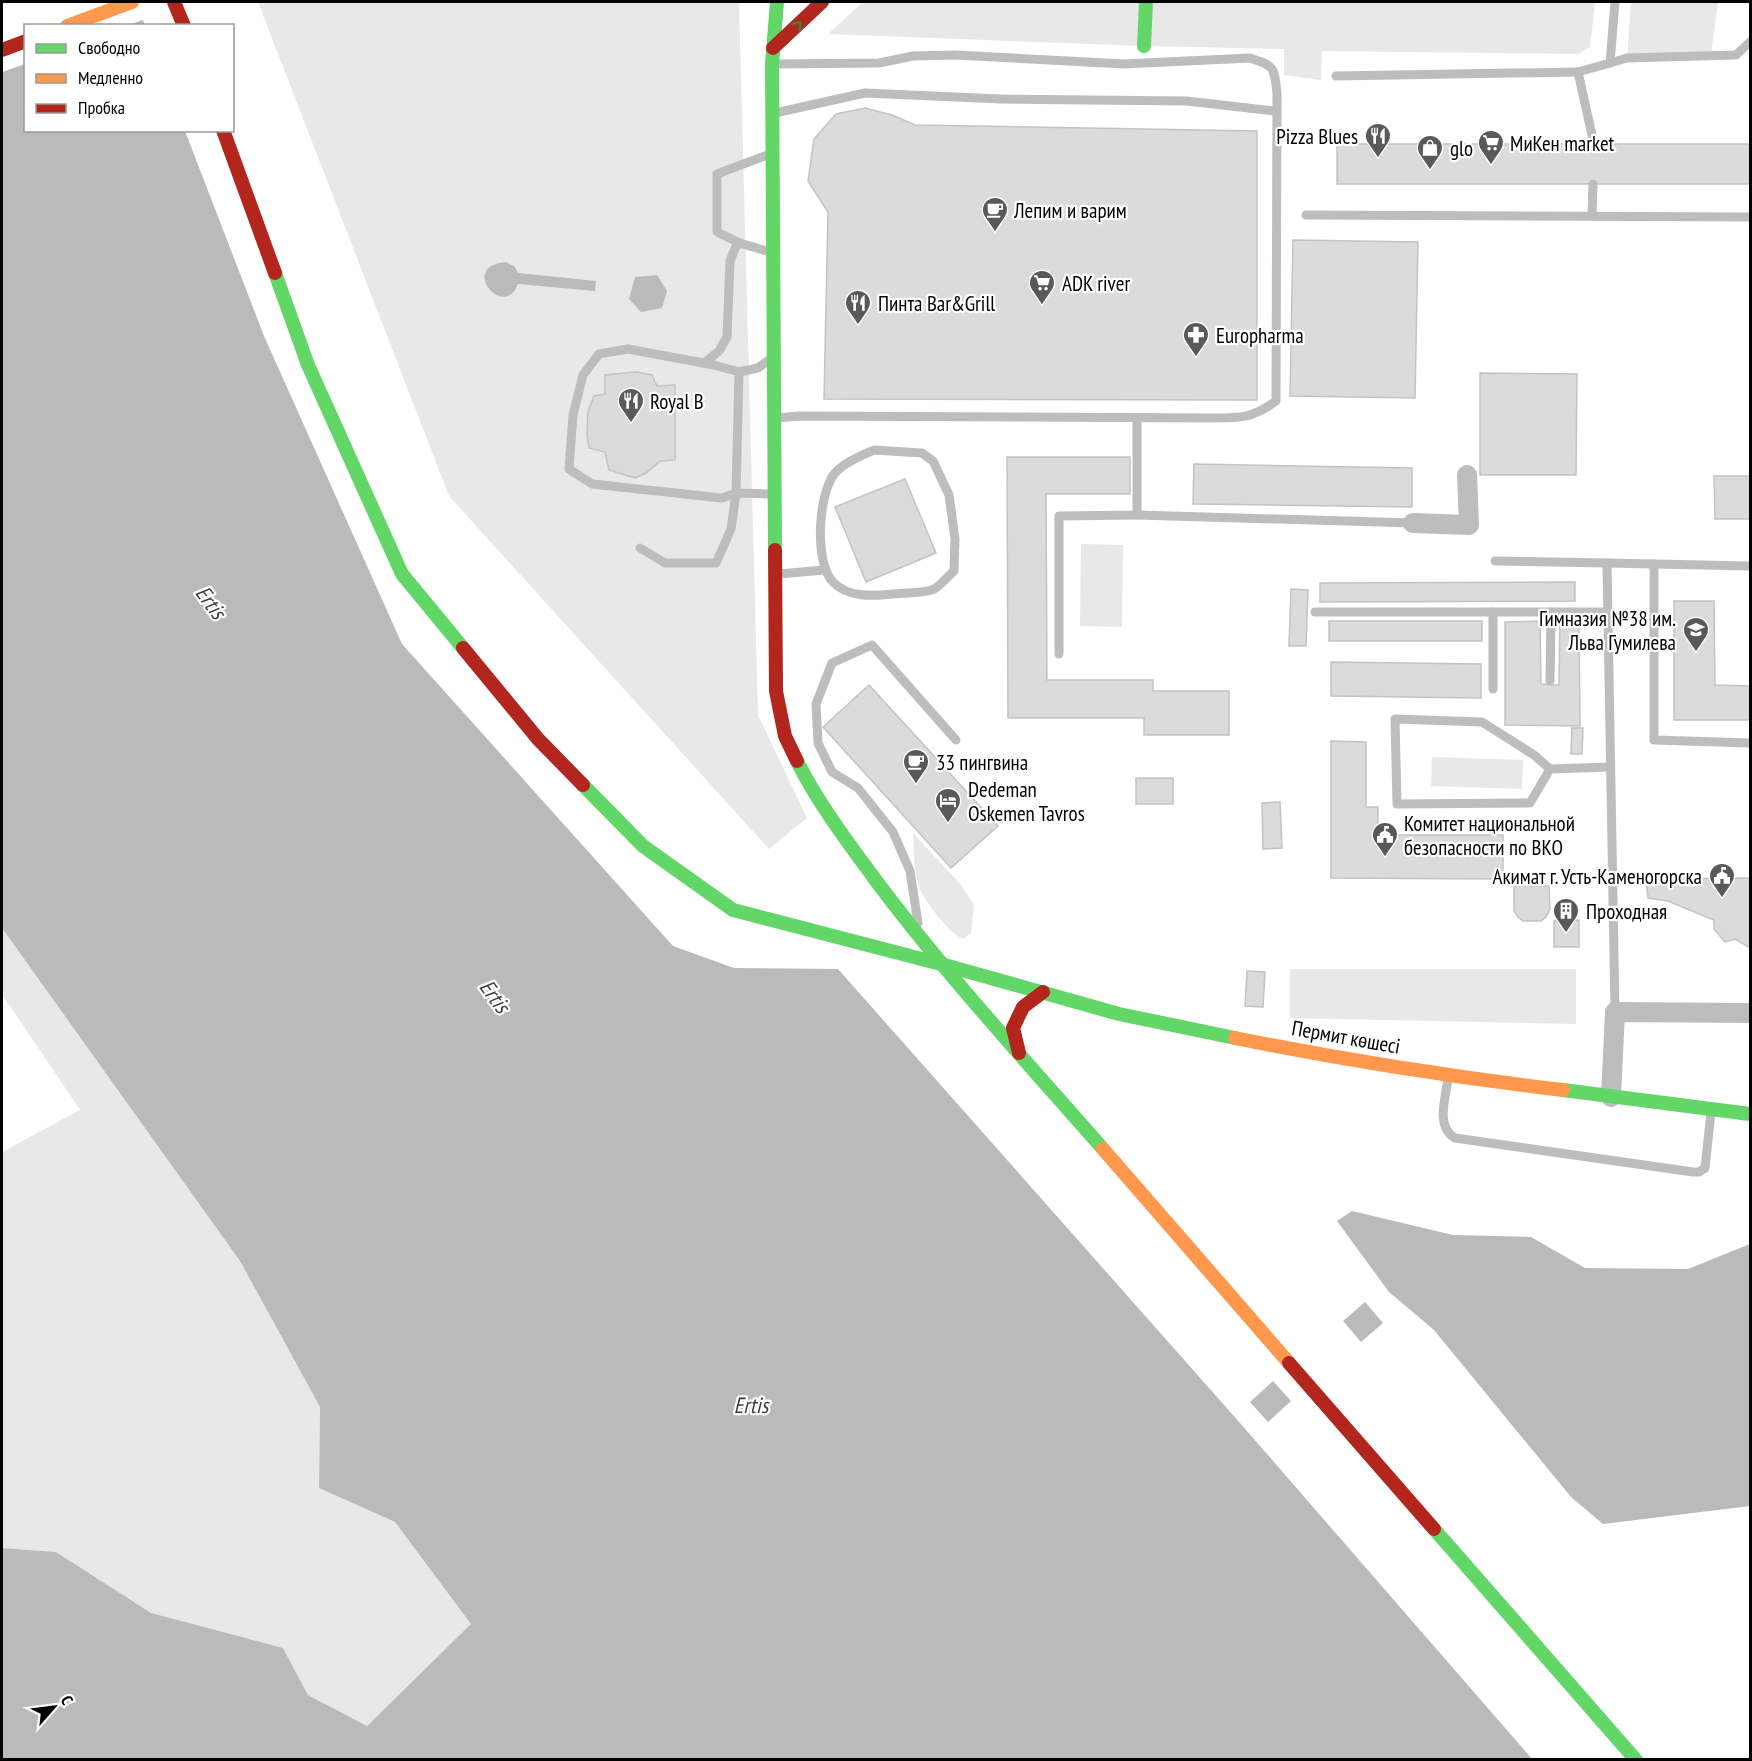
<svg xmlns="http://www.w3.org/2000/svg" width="1752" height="1761" viewBox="0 0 1752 1761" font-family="'PT Sans Narrow',sans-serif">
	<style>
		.green { fill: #e8e8e8 }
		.water { fill: #bababa }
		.pier { fill: #fff }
		.building { fill: #dbdbdb; stroke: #c3c3c3; stroke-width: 1.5 }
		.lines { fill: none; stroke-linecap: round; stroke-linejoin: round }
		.lane { stroke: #bdbdbd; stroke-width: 9 }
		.street { stroke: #bdbdbd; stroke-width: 20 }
		.fast { stroke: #63d668; stroke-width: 14 }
		.slow { stroke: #ff974d; stroke-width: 14 }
		.jam { stroke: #b3261e; stroke-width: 14 }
		.oneway { stroke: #3b803e }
		.labels { text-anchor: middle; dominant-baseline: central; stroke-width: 4.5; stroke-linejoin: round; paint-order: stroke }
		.poi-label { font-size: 21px; fill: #000; stroke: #fff; text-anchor: start }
		.street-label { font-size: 21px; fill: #000; stroke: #fff }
		.water-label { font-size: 22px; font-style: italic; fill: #3d3d3d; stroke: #fff }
	</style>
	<rect width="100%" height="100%" fill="#fff"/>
	<!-- green -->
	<g class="green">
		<polygon points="258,2 739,2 758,715 807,818 769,849 449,496"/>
		<polygon points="863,2 1595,2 1590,47 1578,54 1322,51 1321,80 1284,75 1284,49 1144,46 828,34"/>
		<polygon points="1631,2 1718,2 1711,55 1627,58"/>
		<polygon points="1081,544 1123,545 1122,627 1080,626"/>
		<polygon points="1432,757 1523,760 1522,789 1431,786"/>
		<path d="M913,833L961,885L974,905L971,933L963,939C948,932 927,904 920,889C914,876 914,848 913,833Z"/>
		<polygon points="2,928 240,1261 320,1407 319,1488 395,1522 472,1624 367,1726 308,1695 283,1648 150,1613 56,1552 2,1548 2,1152 80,1110 2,994"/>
		<polygon points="1290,969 1576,969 1576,1024 1290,1018"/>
	</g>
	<!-- water -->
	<g class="water">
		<polygon points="2,2 135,2 145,25 26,26 26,130 185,131 264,336 402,644 673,946 734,968 838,969 1240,1423 1532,1759 2,1759 2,1548 56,1552 151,1613 283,1648 308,1695 367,1726 471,1624 395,1522 319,1488 320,1407 240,1261 2,928"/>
		<path d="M506,262L515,267L518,273L596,281L595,291L518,284C504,321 458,266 506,262Z"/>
		<polygon points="657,275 667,291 662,308 641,312 629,299 635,277"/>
		<polygon points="1352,1211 1453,1235 1531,1237 1585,1268 1688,1269 1750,1244 1750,1506 1603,1524 1571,1497 1434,1330 1389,1292 1337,1221"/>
		<polygon points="1365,1302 1383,1323 1361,1342 1343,1321"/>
		<polygon points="1273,1381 1291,1401 1268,1422 1250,1402"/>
	</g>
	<!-- pier -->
	<polygon class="pier" points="2,2 139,2 145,19 129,25 26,26 25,64 2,72"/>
	<!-- building -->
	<g class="building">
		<polygon points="865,108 892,115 915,125 1257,131 1257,400 824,399 828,212 808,181 814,139 836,114"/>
		<rect x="1337" y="144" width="413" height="40"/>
		<polygon points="1293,240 1418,242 1415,398 1290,396"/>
		<polygon points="636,372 652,375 657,386 675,385 675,460 660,461 646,473 635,478 609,470 605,452 589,448 587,436 588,411 594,396 605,394 605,375"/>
		<polygon points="1480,373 1577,374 1576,475 1480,475"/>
		<polygon points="1007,457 1130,457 1130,494 1046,494 1047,680 1153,680 1153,691 1229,691 1229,735 1144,735 1144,718 1008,718"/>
		<polygon points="1194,464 1412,468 1412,507 1193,504"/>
		<polygon points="1714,476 1750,476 1750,519 1715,519"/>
		<polygon points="905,479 936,553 866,582 835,507"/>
		<polygon points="1575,582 1575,601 1320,602 1320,583"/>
		<polygon points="1291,589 1308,590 1306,646 1289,646"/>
		<polygon points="1674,601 1714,601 1715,685 1750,686 1750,720 1674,720"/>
		<rect x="1329" y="621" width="153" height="20"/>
		<polygon points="1540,621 1541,684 1559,685 1560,621 1579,621 1580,726 1505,725 1505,622"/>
		<polygon points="1331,662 1481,664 1481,698 1331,696"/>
		<polygon points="869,685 998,826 951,868 823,727"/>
		<polygon points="1572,728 1583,728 1582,754 1571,754"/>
		<polygon points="1331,741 1366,742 1366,807 1378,807 1378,835 1503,835 1503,879 1331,878"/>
		<rect x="1136" y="778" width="37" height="26"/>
		<polygon points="1280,802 1282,848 1263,849 1262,803"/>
		<polygon points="1750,878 1750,948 1735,939 1725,942 1714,929 1714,920 1668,901 1648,898 1646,879"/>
		<polygon points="1514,886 1549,886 1550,909 1546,917 1541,921 1523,921 1518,917 1514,911"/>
		<polygon points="1579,920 1579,947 1554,947 1554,921"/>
		<polygon points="1247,971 1265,972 1263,1007 1245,1006"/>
	</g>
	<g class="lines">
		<!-- lane -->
		<g class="lane">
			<polyline points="1610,63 1627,58 1736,55 1750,42"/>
			<path d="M775,64L879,63L913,56L955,55L1124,64L1250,58C1275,66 1274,67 1277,93L1276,401C1253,418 1241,418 1213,418L799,416L776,418"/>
			<polyline points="1336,76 1578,72"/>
			<polyline points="775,113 865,93 1001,99 1187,101 1275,111"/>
			<polyline points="1594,144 1578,72 1610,63 1615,2"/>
			<polyline points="770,154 717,174 717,232 740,243 770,252"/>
			<polyline points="1306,215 1750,217"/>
			<polyline points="1592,216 1593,184"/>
			<polygon points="628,349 714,365 739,372 736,493 722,498 592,484 569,469 573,415 583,375 599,354"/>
			<polyline points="704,363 719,351 727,337 730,261 736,246 740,243"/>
			<polyline points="739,372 758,368 769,360"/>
			<path d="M874,450L922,453L933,461L949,495L955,539L954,571C948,576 941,585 934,589C926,593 903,593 893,594C873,596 848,598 833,582C814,563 818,493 835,473C845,462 861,456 874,450Z"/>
			<polyline points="1137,515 1413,523"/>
			<polyline points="640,548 665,563 716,563 731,529 736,493 771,494"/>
			<polyline points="1495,561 1607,563"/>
			<polyline points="1654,564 1654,740 1750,743"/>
			<polyline points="779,574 824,570"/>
			<polyline points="1315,612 1608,612"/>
			<polyline points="1059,654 1059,516 1137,515 1137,418"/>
			<polyline points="1550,681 1551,612"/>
			<polyline points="1493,689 1493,612"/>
			<polyline points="1550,769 1534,755 1482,722 1395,719 1397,804 1530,803 1550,769 1610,767"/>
			<polyline points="918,923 910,871 893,832 858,788 832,772 818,743 816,704 832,663 872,645 956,740"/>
			<polyline points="1615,1012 1607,563 1750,566"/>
			<path d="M1448,1078C1446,1097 1435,1127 1455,1138L1693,1172H1699L1705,1168L1711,1112"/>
		</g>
		<!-- street -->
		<g class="street">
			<polyline points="1413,523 1469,525 1467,475"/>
			<polyline points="1611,1097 1615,1012 1750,1013"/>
		</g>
		<!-- fast -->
		<g class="fast">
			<polyline points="1144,46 1146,2"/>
			<polyline points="275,273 308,365 402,574 463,648"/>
			<polyline points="775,550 772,64 777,2"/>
			<path d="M797,761C818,803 847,841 874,878C945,973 1025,1060 1103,1149"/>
			<polyline points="583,785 643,846 733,910 941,964 1119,1014 1235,1038"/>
			<polyline points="1563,1090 1750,1114"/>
			<polyline points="1434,1529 1636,1760"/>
		</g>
		<!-- slow -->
		<g class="slow">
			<polyline points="67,26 132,2"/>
			<path d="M1235,1038C1344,1060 1453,1077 1563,1090"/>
			<polyline points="1103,1149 1289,1363"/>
		</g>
		<!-- jam -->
		<g class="jam">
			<polyline points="174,2 184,26"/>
			<polyline points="773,48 822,2"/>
			<polyline points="2,50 26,41"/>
			<polyline points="223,130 275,273"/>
			<polyline points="775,550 776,691 785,736 797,761"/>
			<polyline points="463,648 538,739 583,785"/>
			<polyline points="1019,1053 1013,1028 1023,1007 1043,992"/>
			<polyline points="1289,1363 1434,1529"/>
		</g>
	</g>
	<!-- one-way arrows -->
	<defs><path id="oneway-chevron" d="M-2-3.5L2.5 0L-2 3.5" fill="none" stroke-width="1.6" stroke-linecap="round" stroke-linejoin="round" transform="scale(1.5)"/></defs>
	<use class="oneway" href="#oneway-chevron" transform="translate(798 25) rotate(-47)"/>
	<!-- icons -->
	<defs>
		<symbol id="restaurant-pin" viewBox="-11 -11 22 30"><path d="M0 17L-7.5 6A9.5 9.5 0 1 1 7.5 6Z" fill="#595959" stroke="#fff"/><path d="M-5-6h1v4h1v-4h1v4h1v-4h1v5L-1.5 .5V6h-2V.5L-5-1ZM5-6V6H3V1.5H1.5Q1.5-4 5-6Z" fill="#fff"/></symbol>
		<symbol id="supermarket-pin" viewBox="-11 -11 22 30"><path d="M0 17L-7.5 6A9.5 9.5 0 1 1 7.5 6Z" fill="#595959" stroke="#fff"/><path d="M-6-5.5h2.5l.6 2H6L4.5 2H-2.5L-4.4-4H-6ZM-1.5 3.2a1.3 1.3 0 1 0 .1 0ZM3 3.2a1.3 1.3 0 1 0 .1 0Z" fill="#fff"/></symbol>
		<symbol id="shop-pin" viewBox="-11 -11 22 30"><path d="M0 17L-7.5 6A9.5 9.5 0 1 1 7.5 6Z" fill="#595959" stroke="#fff"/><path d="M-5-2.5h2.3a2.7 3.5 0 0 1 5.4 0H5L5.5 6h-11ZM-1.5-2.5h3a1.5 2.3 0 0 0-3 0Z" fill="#fff"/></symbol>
		<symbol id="cafe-pin" viewBox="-11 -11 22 30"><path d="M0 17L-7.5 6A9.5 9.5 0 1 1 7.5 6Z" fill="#595959" stroke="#fff"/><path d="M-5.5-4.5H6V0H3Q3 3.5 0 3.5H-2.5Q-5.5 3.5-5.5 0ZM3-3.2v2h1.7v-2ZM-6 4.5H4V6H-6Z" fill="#fff"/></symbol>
		<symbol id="pharmacy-pin" viewBox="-11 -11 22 30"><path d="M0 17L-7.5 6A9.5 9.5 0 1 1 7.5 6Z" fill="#595959" stroke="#fff"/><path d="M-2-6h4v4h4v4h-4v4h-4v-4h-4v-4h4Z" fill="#fff"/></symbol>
		<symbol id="school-pin" viewBox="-11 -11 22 30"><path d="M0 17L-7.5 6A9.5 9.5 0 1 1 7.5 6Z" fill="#595959" stroke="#fff"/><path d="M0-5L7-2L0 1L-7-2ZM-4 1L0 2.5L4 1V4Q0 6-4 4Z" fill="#fff"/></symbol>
		<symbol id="hotel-pin" viewBox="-11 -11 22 30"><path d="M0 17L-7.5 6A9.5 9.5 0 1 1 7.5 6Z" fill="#595959" stroke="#fff"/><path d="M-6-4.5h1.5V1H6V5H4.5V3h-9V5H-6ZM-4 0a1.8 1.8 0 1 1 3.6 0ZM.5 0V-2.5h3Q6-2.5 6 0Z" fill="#fff"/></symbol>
		<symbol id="civic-pin" viewBox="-11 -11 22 30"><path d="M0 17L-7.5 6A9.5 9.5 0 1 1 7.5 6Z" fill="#595959" stroke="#fff"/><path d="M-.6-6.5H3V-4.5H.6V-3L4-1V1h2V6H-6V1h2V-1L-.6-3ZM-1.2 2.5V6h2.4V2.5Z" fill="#fff"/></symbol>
		<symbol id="building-pin" viewBox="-11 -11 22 30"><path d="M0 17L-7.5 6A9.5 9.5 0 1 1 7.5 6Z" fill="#595959" stroke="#fff"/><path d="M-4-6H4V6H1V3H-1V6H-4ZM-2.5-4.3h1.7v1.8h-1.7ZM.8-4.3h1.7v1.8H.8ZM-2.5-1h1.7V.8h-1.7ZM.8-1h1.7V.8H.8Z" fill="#fff"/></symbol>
	</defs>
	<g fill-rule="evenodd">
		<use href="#restaurant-pin" x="1363" y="121" width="30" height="40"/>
		<use href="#supermarket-pin" x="1476" y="128" width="30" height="40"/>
		<use href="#shop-pin" x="1415" y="133" width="30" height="40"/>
		<use href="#cafe-pin" x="980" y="195" width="30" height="40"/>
		<use href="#supermarket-pin" x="1027" y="268" width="30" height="40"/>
		<use href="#restaurant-pin" x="843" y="288" width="30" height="40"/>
		<use href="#pharmacy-pin" x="1181" y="320" width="30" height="40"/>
		<use href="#restaurant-pin" x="616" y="386" width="30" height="40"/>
		<use href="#school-pin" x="1681" y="615" width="30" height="40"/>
		<use href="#cafe-pin" x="901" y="747" width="30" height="40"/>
		<use href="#hotel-pin" x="933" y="786" width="30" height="40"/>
		<use href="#civic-pin" x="1370" y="820" width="30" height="40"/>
		<use href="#civic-pin" x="1707" y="861" width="30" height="40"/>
		<use href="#building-pin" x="1551" y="896" width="30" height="40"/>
	</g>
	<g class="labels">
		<!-- poi labels -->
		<g class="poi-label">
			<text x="1358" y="136" text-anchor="end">Pizza Blues</text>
			<text x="1510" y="143">МиКен market</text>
			<text x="1450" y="148">glo</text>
			<text x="1014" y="210">Лепим и варим</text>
			<text x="1062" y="283">ADK river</text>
			<text x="878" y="303">Пинта Bar&amp;Grill</text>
			<text x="1216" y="335">Europharma</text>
			<text x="650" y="401">Royal B</text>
			<text x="1676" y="618" text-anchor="end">Гимназия №38 им.<tspan x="1676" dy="24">Льва Гумилева</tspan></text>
			<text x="936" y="762">33 пингвина</text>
			<text x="968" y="789">Dedeman<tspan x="968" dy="24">Oskemen Tavros</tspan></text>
			<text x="1404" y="823">Комитет национальной<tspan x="1404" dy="24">безопасности по ВКО</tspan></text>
			<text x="1702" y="876" text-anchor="end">Акимат г. Усть-Каменогорска</text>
			<text x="1586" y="911">Проходная</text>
		</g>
		<!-- street labels -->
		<g class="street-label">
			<text transform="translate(1346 1037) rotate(10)">Пермит көшесі</text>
		</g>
		<!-- water labels -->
		<g class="water-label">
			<text transform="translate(211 602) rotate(54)">Ertis</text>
			<text transform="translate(495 996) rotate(54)">Ertis</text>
			<text x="751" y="1405">Ertis</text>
		</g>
	</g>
	<!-- border -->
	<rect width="1752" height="1761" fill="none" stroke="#000000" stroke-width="6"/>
	<!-- legend -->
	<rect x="24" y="24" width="210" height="108" fill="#ffffff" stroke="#999999" stroke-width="1.5"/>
	<rect x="36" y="44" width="30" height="9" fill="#63d668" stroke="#999999" stroke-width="1.5"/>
	<text x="78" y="54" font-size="18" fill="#000000">Свободно</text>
	<rect x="36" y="74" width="30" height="9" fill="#ff974d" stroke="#999999" stroke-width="1.5"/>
	<text x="78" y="84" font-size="18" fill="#000000">Медленно</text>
	<rect x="36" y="104" width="30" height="9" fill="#b3261e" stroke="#999999" stroke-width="1.5"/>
	<text x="78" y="114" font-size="18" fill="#000000">Пробка</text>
	<!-- north arrow -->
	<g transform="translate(54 1707) rotate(62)" stroke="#ffffff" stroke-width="4.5" paint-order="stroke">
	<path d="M0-4.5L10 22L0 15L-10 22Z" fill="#000000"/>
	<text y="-9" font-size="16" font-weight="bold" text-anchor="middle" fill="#000000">С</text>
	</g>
</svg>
